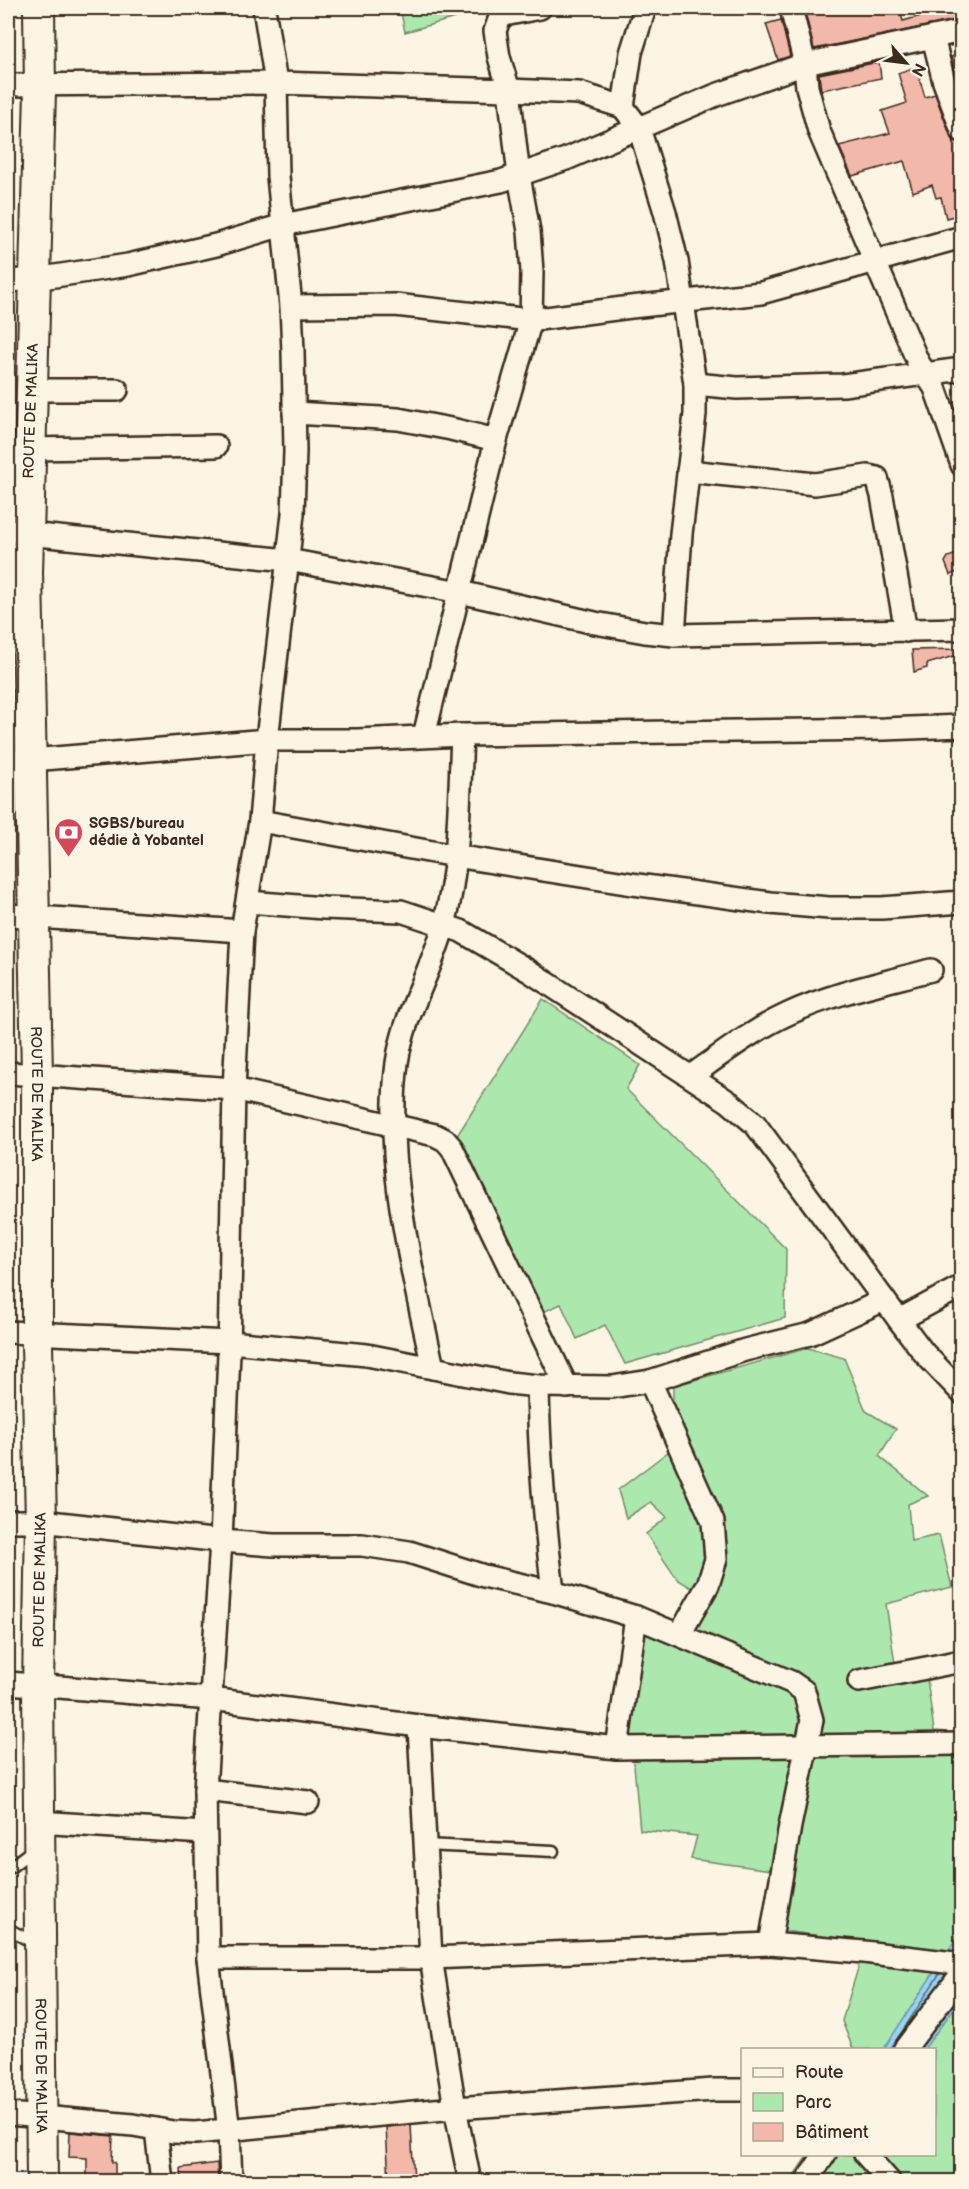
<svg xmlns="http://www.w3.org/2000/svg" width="969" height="2189" viewBox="0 0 969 2189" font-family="'Balsamiq Sans',sans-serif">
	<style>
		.green { fill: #ace8ae; stroke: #748966; stroke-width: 1.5 }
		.water { fill: #96d5f7; stroke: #7291a0; stroke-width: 1.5 }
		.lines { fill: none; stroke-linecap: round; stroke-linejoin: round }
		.shore { stroke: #5f6e75; stroke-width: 1.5 }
		.building { fill: #f2b8a9; stroke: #3b2a1e; stroke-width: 1.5 }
		.lane-casing { stroke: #3b2a1e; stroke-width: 15 }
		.street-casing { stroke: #3b2a1e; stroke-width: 26 }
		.secondary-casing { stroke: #3b2a1e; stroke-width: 34 }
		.lane { stroke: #fcf5e5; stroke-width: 10 }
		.street { stroke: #fcf5e5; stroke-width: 21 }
		.secondary { stroke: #fcf5e5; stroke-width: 30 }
		.labels { text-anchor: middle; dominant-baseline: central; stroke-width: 6; stroke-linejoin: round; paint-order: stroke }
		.street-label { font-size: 15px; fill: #3b2a1e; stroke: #fcf5e5 }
		.poi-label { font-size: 15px; font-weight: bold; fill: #3b2a1e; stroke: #fcf5e5; text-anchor: start }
	</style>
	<rect width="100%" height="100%" fill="#fcf5e5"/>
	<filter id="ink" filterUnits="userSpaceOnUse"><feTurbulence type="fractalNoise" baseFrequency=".0167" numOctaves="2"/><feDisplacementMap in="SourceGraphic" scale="12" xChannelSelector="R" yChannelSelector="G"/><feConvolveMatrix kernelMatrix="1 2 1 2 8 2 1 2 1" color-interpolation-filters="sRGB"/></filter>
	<g filter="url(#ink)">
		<!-- green -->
		<g class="green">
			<polygon points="400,8 491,8 405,32"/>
			<polygon points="543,999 640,1065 626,1089 786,1249 785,1318 625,1364 605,1325 577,1339 561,1304 543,1312 455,1139"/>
			<polygon points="808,1348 844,1358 866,1411 896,1429 879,1456 928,1496 908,1504 911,1541 939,1535 952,1587 886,1604 897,1677 927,1679 934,1731 961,1733 961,1823 954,1827 962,1890 961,2181 853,2181 845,2172 836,2181 790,2181 808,2155 934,2154 934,2050 853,2049 842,2021 866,1942 784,1931 793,1873 691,1859 697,1836 640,1830 631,1733 644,1617 693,1634 710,1599 677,1579 646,1534 667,1517 651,1502 626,1518 618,1490 673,1448 673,1386"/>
		</g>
		<!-- water -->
		<polygon class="water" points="961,1931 961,1999 924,2049 883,2050"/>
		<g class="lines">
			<!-- shore -->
			<polyline class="shore" points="890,2050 940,1973"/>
		</g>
		<!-- building -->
		<g class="building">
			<polygon points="804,8 899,8 903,21 935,12 934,8 962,8 962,19 814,49"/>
			<polygon points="781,20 790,56 778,60 766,24"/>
			<polygon points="962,53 962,93 951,57"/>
			<polygon points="879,62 881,78 821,90 819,74"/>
			<polygon points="916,67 925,97 935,94 950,135 954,141 962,143 962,214 946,218 941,197 936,198 932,185 913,192 904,161 852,176 839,146 890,133 882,111 907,103 898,73"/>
			<polygon points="962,552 962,570 950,575 945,562 948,557"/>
			<polygon points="960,649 961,654 927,664 927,668 914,672 912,650"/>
			<polygon points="411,2125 414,2181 389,2181 386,2127"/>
			<polygon points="70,2132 113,2136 112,2162 115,2162 115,2181 87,2181 87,2158 69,2157"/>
			<polygon points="217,2163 218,2181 182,2181 181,2168"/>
		</g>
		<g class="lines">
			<defs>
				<g id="lane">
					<polyline points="424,1845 553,1851"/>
					<polyline points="8,1869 34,1849"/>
					<polyline points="8,1929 36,1944"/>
				</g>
				<g id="street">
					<polyline points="645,8 631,53 623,107 639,128 665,212 677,261 695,384 695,414 681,534 674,635"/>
					<polyline points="791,8 805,64 807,87 819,131 918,362 935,388 962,465"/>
					<polyline points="933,37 944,82 962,131"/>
					<polyline points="8,85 276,83 509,90 579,93 623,107"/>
					<polyline points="8,281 35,279 128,265 216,245 283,225 501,181 566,159 716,95 805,64 962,31"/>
					<polyline points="291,306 395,305 531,320 631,307 761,293 962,237"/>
					<polyline points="695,384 737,388 843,385 962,369"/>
					<polyline points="32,390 117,390"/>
					<polyline points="294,413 398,419 451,429 496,440"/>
					<polyline points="30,449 216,446"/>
					<polyline points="688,471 815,484 868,476 877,478 882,496 906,631"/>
					<polyline points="8,530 28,534 288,560 460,592 595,623 645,632 674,635 962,629"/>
					<polyline points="424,736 496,440 531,320 532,272 529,231 519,176 509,90 499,57 495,31 499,20 504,15 540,8"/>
					<polyline points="8,762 267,740 358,740 462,735 884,729 962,726"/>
					<polyline points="260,821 455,856 632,884 770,903 829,908 882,908 962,902"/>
					<polyline points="248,902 324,908 401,911 461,931 529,971 729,1102 755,1124 899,1320 924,1353 962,1393"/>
					<polyline points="8,915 242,931"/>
					<polyline points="8,1073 234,1089 435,1135 445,1140 452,1148 567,1387"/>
					<path d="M691,1076C722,1054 753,1030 788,1014C833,993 883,983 931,970"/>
					<polyline points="899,1320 962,1286"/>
					<polyline points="8,1332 230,1342 367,1355 509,1383 538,1386 612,1387 650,1381 745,1350 810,1334 884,1300"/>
					<path d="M433,1368C412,1268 384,1165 397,1063C404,1013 431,973 444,925C460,864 459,798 462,735"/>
					<polyline points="650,1381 713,1522 716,1559 708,1585 680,1634"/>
					<path d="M538,1386C539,1455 545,1523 553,1592"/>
					<polyline points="8,1521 41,1521 221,1541 273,1545 362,1545 409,1552 484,1576 553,1592 636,1617 791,1682 804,1691 812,1720 790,1826 770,1944"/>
					<polyline points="859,1681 962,1661"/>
					<polyline points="8,1683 211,1699 419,1726 617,1748 962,1744"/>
					<polyline points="419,1726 431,1958 455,2108 470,2182"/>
					<polyline points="617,1748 636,1617"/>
					<polyline points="205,1790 308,1802"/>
					<polyline points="39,1822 204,1833"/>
					<polyline points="208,1958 431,1958 770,1944 864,1952 962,1964"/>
					<polyline points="904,2050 962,1973"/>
					<polyline points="8,2114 133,2125 173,2132 195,2133 455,2108 714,2090 742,2090"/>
					<polyline points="156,2129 162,2182"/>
					<polyline points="865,2154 890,2182"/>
					<polyline points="231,2182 229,2131 208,1958 205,1790 221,1541 229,1353 234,1089 242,931 260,821 267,740 293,514 295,451 293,352 291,306 278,176 276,83 264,8"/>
					<polyline points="806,2182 825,2154"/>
				</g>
				<g id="secondary">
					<path id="s1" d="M39,8L40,91L27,573L37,1074V1344L41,1521L38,1685L42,2182"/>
				</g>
			</defs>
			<!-- lane casing -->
			<use href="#lane" class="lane-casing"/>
			<!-- street casing -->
			<use href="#street" class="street-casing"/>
			<!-- secondary casing -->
			<use href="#secondary" class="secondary-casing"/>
			<!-- lane -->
			<use href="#lane" class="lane"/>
			<!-- street -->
			<use href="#street" class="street"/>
			<!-- secondary -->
			<use href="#secondary" class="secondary"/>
		</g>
	</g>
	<!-- icons -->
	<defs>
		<symbol id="bank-pin" viewBox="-11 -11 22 30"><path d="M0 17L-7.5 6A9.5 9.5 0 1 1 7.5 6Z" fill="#d1495b" stroke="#fcf5e5"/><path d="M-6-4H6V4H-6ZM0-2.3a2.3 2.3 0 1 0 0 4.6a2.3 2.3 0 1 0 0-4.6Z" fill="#fff"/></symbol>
	</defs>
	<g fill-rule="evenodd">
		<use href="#bank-pin" x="52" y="816" width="33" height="45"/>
	</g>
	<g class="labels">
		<!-- street labels -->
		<g class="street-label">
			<text transform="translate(31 411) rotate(-88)">ROUTE DE MALIKA</text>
			<text stroke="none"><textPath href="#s1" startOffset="1086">ROUTE DE MALIKA</textPath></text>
			<text transform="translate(40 1580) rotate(-89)">ROUTE DE MALIKA</text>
			<text stroke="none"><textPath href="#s1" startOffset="2058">ROUTE DE MALIKA</textPath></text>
		</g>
		<!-- poi labels -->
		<g class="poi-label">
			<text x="89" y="823">SGBS/bureau<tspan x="89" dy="17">dédie à Yobantel</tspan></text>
		</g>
	</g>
	<!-- margin -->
	<rect width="969" height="2189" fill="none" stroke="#fcf5e5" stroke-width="30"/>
	<rect x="15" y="15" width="939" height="2159" fill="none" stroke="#3b2a1e" stroke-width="2" filter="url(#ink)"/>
	<!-- legend -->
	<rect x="741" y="2048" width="195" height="108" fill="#fcf5e5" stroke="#afa495" stroke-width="1.5"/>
	<rect x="753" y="2068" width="30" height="9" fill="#fcf5e5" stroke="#afa495" stroke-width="1.5"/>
	<text x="795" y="2078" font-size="18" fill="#3b2a1e">Route</text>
	<rect x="753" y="2093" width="30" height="18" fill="#ace8ae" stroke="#afa495" stroke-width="1.5"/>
	<text x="795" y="2108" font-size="18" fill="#3b2a1e">Parc</text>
	<rect x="753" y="2123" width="30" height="18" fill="#f2b8a9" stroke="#afa495" stroke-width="1.5"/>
	<text x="795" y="2138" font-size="18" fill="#3b2a1e">Bâtiment</text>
	<!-- north arrow -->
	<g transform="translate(906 63) rotate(118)" stroke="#fcf5e5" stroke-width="4.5" paint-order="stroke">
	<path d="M0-4.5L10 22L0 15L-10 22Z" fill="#3b2a1e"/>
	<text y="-9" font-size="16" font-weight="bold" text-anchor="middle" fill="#3b2a1e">N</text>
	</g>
</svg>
